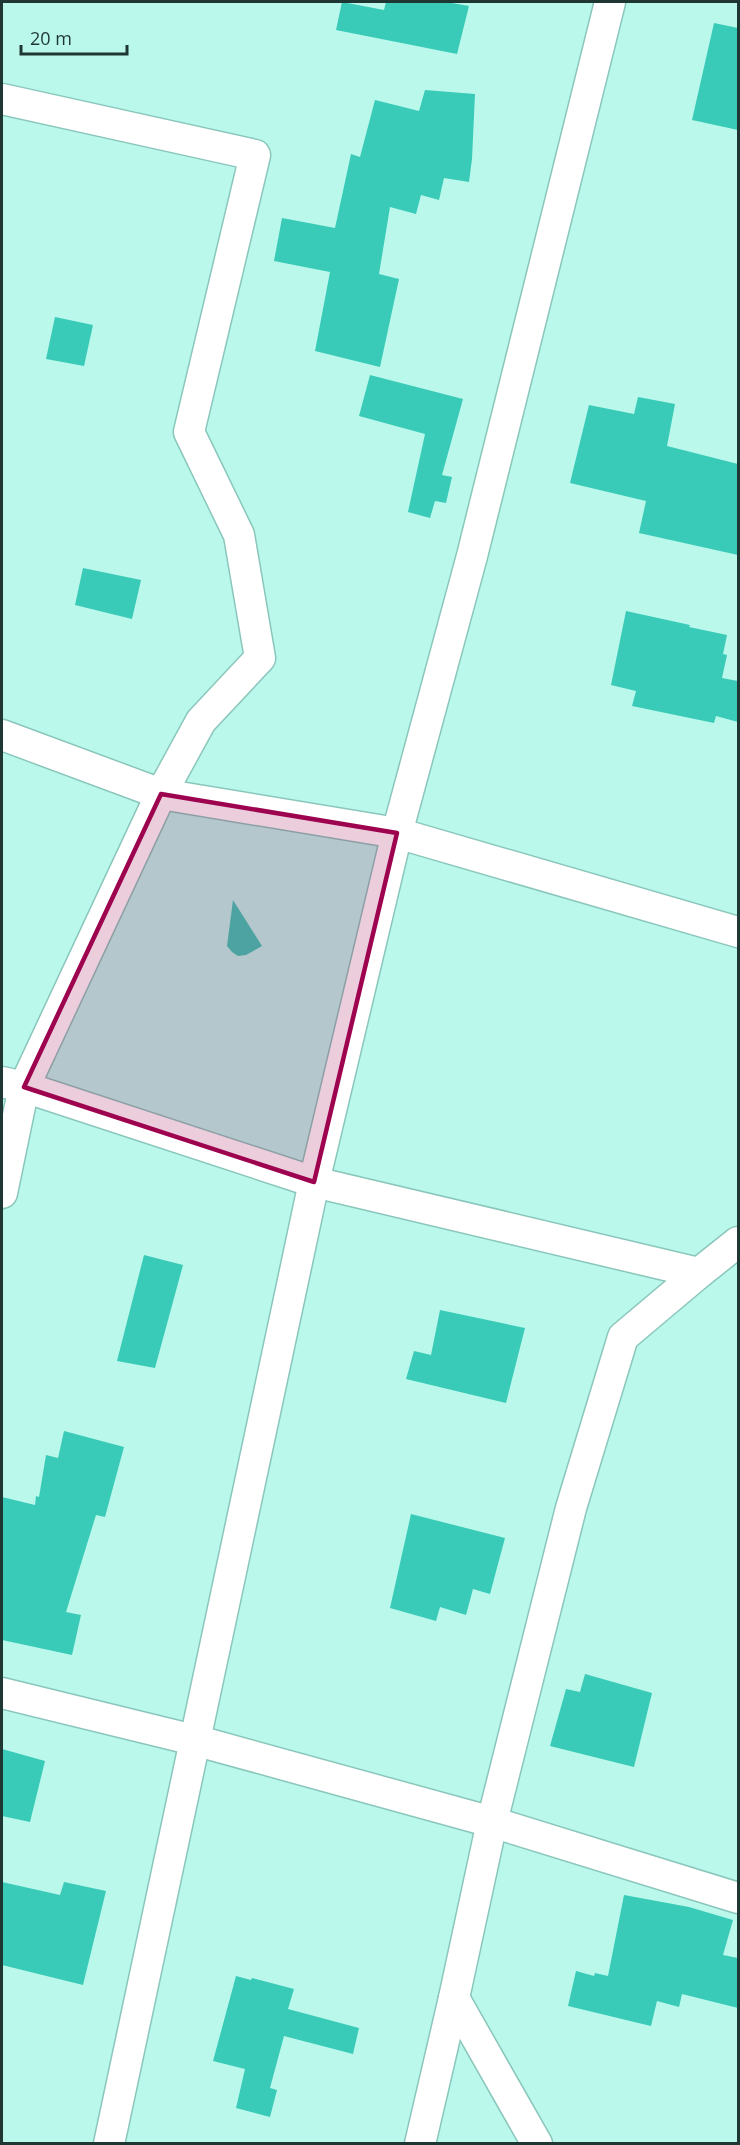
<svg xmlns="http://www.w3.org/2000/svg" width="740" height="2145" viewBox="0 0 740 2145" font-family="'Open Sans',sans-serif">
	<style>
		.building { fill: #39cbb7 }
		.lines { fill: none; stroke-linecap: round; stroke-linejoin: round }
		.minor-casing { stroke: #8ac6bb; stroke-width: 33 }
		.minor { stroke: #fff; stroke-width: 30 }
		.marked { fill: #9d034e; fill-opacity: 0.2; stroke: #9d034e; stroke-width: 4.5; stroke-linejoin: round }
	</style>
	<rect width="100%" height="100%" fill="#baf8ec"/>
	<!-- building -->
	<g class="building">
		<polygon points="342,2 384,10 386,2 446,2 469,6 457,54 336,30"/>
		<polygon points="714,23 738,28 738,130 692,120"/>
		<polygon points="425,90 475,94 472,159 469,182 444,178 439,200 421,195 416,214 390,207 379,274 399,279 380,367 315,351 330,272 274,261 282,218 335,228 351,154 360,157 375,100 419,111"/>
		<polygon points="55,317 93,325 84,366 46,359"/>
		<polygon points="370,375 463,399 442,475 452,477 446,503 435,501 430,518 408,512 425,434 359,416"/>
		<polygon points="638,397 675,404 667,446 738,464 738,555 639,533 646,501 570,483 589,405 634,414"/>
		<polygon points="83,568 141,580 132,619 75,605"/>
		<polygon points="626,611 690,625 689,627 727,635 723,654 727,655 722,678 738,681 738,722 716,716 714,723 632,706 636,691 611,685"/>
		<polygon points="233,900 262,946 246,955 238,956 232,952 227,946"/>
		<polygon points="144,1255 183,1265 155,1368 117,1361"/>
		<polygon points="440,1310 525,1328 506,1403 406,1379 414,1351 431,1355"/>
		<polygon points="64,1431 124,1447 105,1517 96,1515 66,1612 81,1615 72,1655 2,1640 2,1497 35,1505 36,1496 39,1497 46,1455 58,1458"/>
		<polygon points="411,1514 505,1538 490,1594 473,1589 466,1615 440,1607 436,1621 390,1608"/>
		<polygon points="585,1674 652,1693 634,1767 550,1746 566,1689 580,1692"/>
		<polygon points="2,1749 45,1761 30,1822 2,1816"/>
		<polygon points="2,1882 60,1895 64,1882 106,1891 83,1985 2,1965"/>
		<polygon points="624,1895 689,1907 733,1920 723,1955 738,1958 738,2008 682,1994 679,2007 657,2001 651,2026 568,2006 576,1971 594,1976 595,1973 608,1976"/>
		<polygon points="236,1976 251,1980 252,1978 294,1989 288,2009 359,2028 353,2054 284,2036 270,2088 277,2090 270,2117 236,2108 245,2069 213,2061"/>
	</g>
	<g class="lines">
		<defs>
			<g id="minor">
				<polyline points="2,99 255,155 189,432 239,535 260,658 201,721 161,794 24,1087 2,1193"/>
				<polyline points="2,735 161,794 397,833 738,932"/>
				<polyline points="2,1082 24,1087 314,1182 699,1273"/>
				<polyline points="2,1693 194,1740 492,1822 738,1898"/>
				<polyline points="454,1998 537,2144"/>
				<polyline points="109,2144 314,1182 397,833 472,556 610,2"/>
				<polyline points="420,2144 454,1998 492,1822 571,1508 623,1337 699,1273 738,1242"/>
			</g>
		</defs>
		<!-- minor casing -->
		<use href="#minor" class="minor-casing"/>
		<!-- minor -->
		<use href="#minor" class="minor"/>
	</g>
	<!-- marked area -->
	<path class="marked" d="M161,794L397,833L314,1182L24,1087Z"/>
	<!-- border -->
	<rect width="740" height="2145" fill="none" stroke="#1e3733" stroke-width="6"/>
	<!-- scale -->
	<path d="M21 45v9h106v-9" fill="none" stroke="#1e3733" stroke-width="3"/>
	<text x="30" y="45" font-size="18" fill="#1e3733" stroke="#baf8ec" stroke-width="4.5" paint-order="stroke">20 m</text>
</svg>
